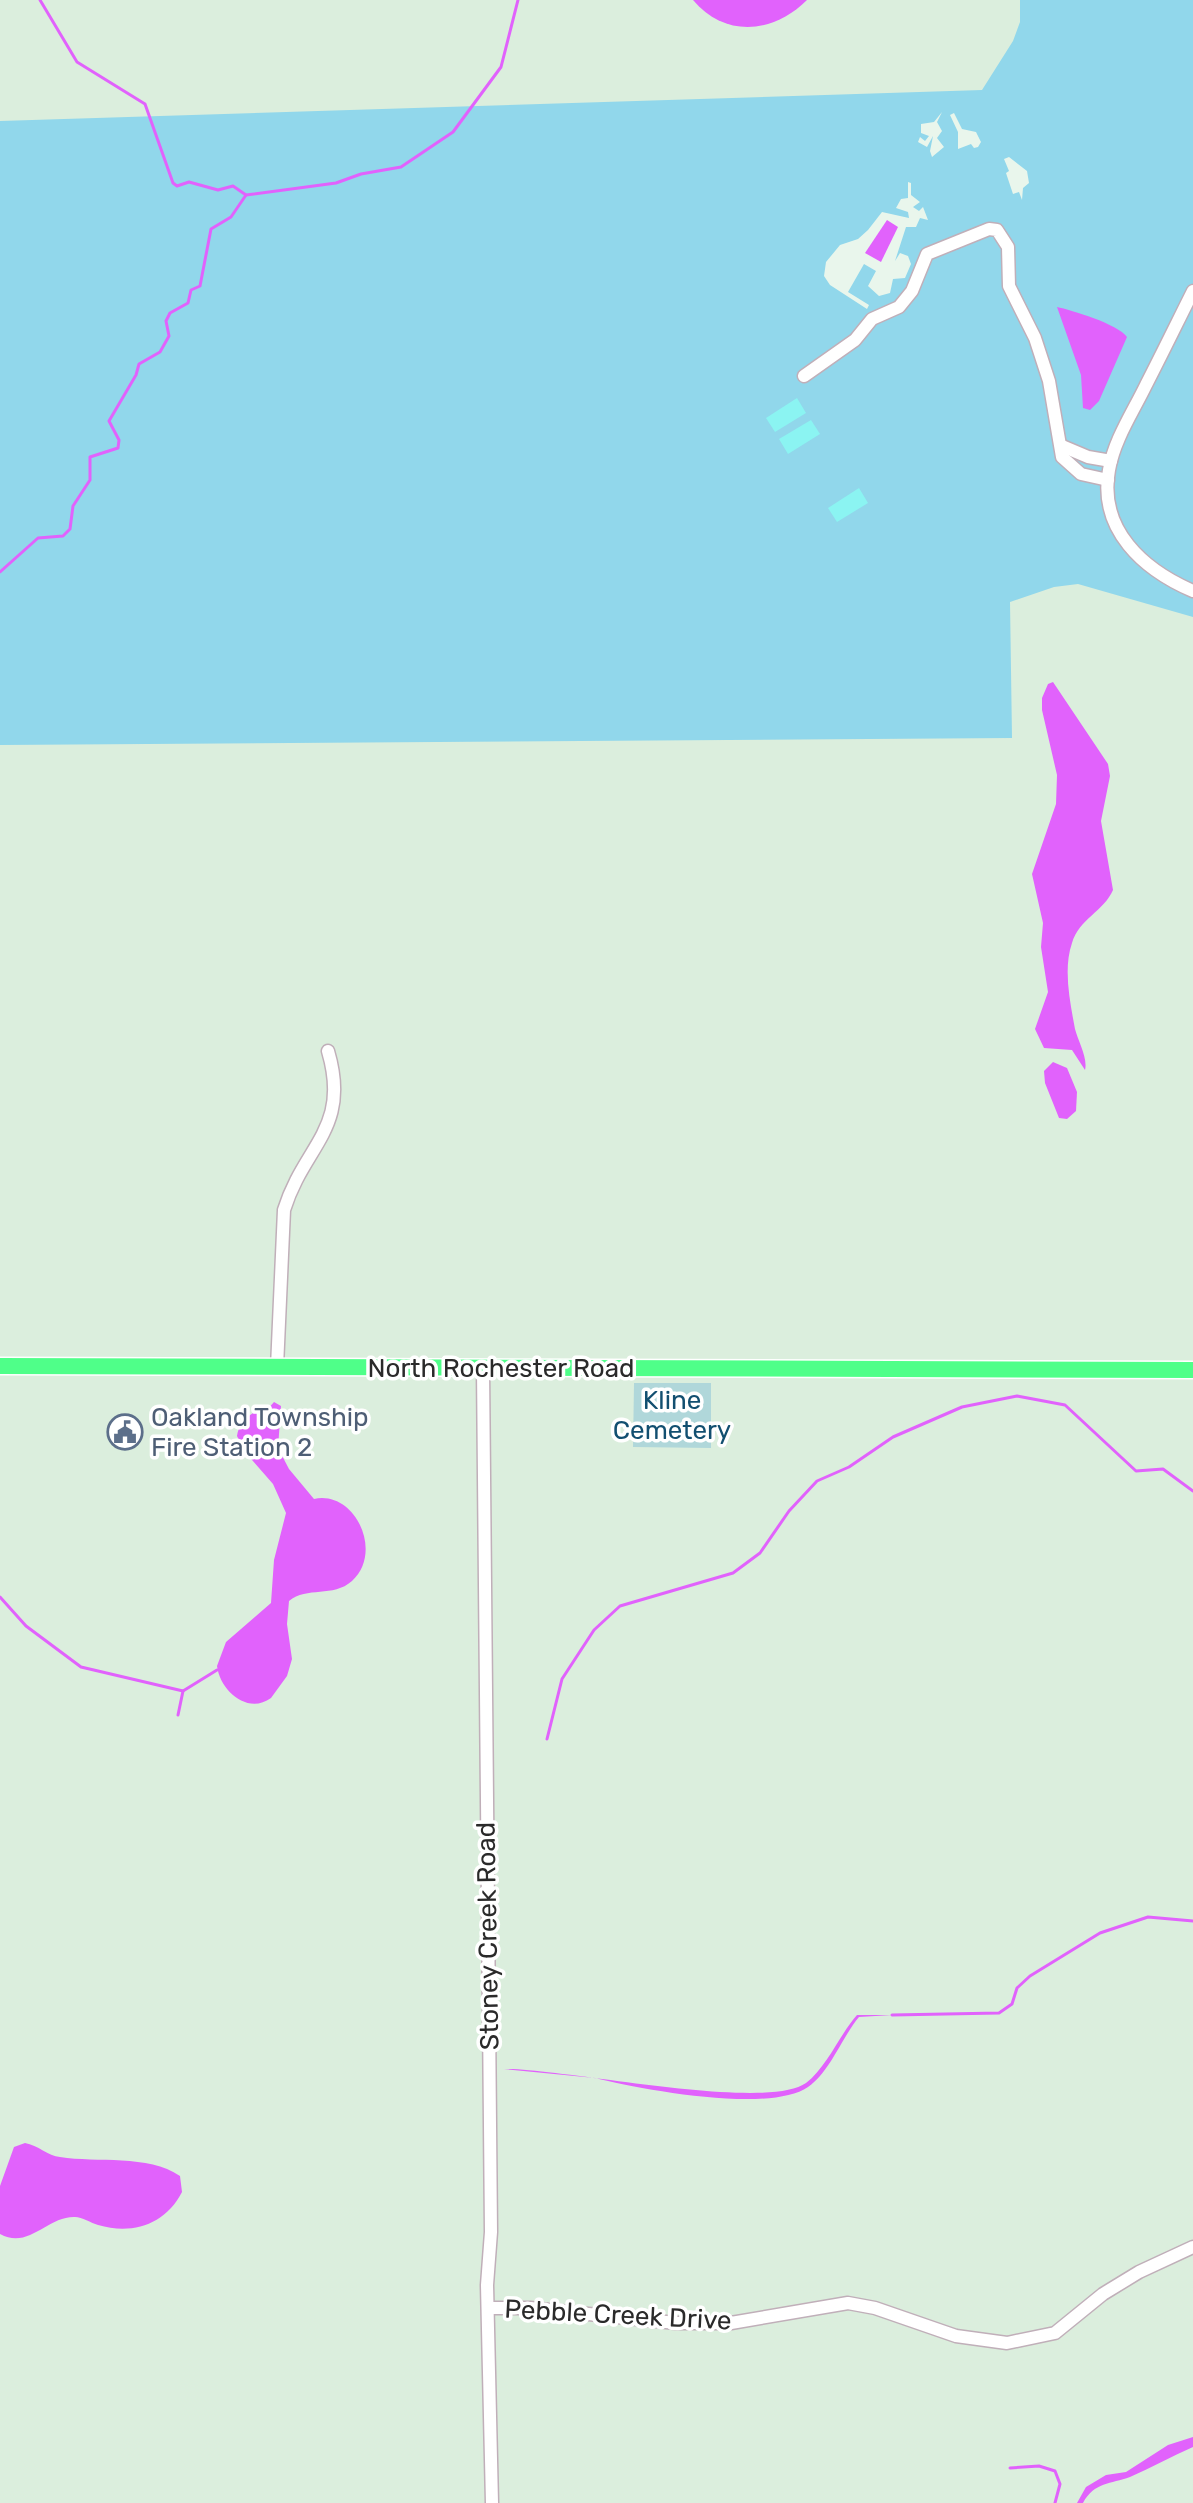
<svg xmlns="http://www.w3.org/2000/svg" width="1193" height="2503" viewBox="0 0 1193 2503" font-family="Rubik,sans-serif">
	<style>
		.green { fill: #91d7eb }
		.cemetery { fill: #b0d7da }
		.pitch { fill: #8bf4f2 }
		.plaza { fill: #e9f6ec }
		.water { fill: #e162fc }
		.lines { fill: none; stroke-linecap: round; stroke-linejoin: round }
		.stream { stroke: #e162fc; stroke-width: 3 }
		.minor-casing { stroke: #c0afb9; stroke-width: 15 }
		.major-casing { stroke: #fff; stroke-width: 19 }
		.minor { stroke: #fff; stroke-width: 12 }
		.major { stroke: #4fff89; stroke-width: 16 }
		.labels { text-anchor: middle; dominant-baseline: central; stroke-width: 7; stroke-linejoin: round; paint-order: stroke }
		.street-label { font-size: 26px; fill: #2a2a2a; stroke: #fff }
		.park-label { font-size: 26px; fill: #124f70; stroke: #fff }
		.service-label { font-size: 26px; fill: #4e5e75; stroke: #fff; text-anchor: start }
	</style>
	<rect width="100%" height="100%" fill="#dbeedd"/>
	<!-- green -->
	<polygon class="green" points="1020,0 1193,0 1193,617 1078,584 1054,587 1010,602 1012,738 0,745 0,121 982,90 1013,41 1020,22"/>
	<!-- cemetery -->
	<polygon class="cemetery" points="634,1383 711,1383 711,1448 633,1447"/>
	<!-- pitch -->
	<g class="pitch">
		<polygon points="797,398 806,413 775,432 766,418"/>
		<polygon points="811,420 820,434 788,454 779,439"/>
		<polygon points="859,488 868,503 837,522 828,508"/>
	</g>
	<!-- plaza -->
	<g class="plaza">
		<polygon points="942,112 937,122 942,131 937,138 944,147 932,157 930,151 933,136 927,147 918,142 920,137 925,141 929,136 921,133 921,124 934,122"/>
		<polygon points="954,113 962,129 976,132 981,142 978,147 974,148 971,144 958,149 958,132 950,115"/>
		<polygon points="1009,157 1027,171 1029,183 1023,188 1022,200 1019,192 1013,194 1006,173 1009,171 1004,159"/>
		<polygon points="908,182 911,183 911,195 920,202 913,207 919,211 923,207 928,220 920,218 916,227 906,227 895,261 900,253 908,256 911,264 905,278 893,279 890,293 879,296 868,286 876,271 864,264 848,292 869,305 867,309 830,285 824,276 826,262 840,245 858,239 868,230 882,212 909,218 908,212 896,208 901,199 908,198"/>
	</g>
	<!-- water -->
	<g class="water">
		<path d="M693,0H807C773,34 725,38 693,0Z"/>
		<polygon points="887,220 898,227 881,262 865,253"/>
		<path d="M1057,307C1071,310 1118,324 1127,337L1099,401L1090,410L1083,408L1081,375Z"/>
		<path d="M1053,682L1108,764L1110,776L1101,821L1113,890C1104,911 1079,919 1072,943C1063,969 1070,1002 1075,1029C1078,1041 1088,1058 1085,1070L1072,1050L1044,1048L1035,1029L1048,992L1041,947L1043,923L1032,874L1056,804L1057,775L1042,710V698L1048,684Z"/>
		<polygon points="1053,1062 1067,1068 1077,1092 1076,1111 1067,1119 1059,1118 1045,1083 1044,1071"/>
		<path d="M274,1402L281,1406L278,1448L289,1469L314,1499C355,1490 384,1552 352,1581C333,1598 307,1586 289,1601L287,1624L292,1659L287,1676L271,1698C248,1715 220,1691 217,1666L226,1642L271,1603L274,1560L286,1513L273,1484L245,1452L237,1436C239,1422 252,1409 267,1410Z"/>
		<path d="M857,2015H892L859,2017C842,2037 830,2072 808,2087C769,2114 640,2089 595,2078L504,2069C563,2068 765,2112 806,2083C827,2067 840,2034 857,2015Z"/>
		<path d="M25,2143C38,2145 48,2156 60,2157C97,2163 148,2154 180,2176L182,2192C165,2225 132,2235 98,2225C91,2223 82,2217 75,2217C47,2216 29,2250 0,2234V2186L14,2147Z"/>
		<path d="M1193,2437V2447C1172,2456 1151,2468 1130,2477C1111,2484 1094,2482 1083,2503H1077L1086,2487L1106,2475L1126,2472L1168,2445Z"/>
	</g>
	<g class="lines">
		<!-- stream -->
		<g class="stream">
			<polyline points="40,0 77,62 145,104 173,183 177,186 189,182 218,190 233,186 246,195 336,183 361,174 401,167 453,132 501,67 518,0"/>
			<polyline points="0,572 38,538 63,536 70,529 73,506 90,480 90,457 118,448 119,440 109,421 136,375 139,364 160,352 169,336 166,321 170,313 188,303 191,290 200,286 211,229 231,217 246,195"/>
			<polyline points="0,1597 26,1626 81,1667 183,1691 217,1670"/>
			<polyline points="178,1715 183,1691"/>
			<polyline points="547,1739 562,1679 594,1630 620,1606 733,1573 760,1553 789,1511 817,1481 849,1467 893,1437 962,1407 1017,1396 1065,1405 1136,1471 1163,1469 1193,1491"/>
			<polyline points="892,2015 999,2013 1012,2004 1017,1988 1030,1976 1100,1933 1148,1917 1193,1921"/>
			<polyline points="1010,2468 1039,2466 1055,2471 1060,2484 1055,2503"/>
		</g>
		<defs>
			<g id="minor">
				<path d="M1193,291C1177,323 1162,354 1146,385C1133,412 1114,440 1109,470C1098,530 1144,570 1193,591"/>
				<polyline points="804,376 855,340 872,319 899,307 912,291 927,254 989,229 997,230 1008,247 1009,286 1035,338 1049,381 1062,457 1081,474 1108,480"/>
				<polyline points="1062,446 1088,457 1111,461"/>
				<path d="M277,1367L284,1210C304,1145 351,1129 328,1051"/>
				<polyline points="483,1369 491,2232 487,2285 492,2503"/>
				<polyline points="489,2308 530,2308 676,2323 731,2323 848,2303 875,2308 956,2336 1007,2343 1055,2333 1103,2294 1139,2272 1193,2247"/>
			</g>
			<polyline id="major" points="0,1366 1193,1370"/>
		</defs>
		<!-- minor casing -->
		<use href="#minor" class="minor-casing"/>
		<!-- major casing -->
		<use href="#major" class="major-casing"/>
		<!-- minor -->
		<use href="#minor" class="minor"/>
		<!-- major -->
		<use href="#major" class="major"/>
	</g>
	<!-- icons -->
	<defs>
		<symbol id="civic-ring" viewBox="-11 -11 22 22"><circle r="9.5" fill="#fff" stroke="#5c6f8a" stroke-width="1.5"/><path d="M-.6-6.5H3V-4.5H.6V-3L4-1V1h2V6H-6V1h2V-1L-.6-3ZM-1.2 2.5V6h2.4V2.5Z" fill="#5c6f8a"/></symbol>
	</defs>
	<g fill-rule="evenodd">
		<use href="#civic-ring" x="105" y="1412" width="40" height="40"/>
	</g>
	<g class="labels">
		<!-- street labels -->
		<g class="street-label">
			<text x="501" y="1368">North Rochester Road</text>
			<text transform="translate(488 1936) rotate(-91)">Stoney Creek Road</text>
			<text transform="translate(618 2315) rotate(3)">Pebble Creek Drive</text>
		</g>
		<!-- park labels -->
		<g class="park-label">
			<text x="672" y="1400">Kline<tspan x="672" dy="30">Cemetery</tspan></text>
		</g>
		<!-- service labels -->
		<g class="service-label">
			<text x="151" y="1417">Oakland Township<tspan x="151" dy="30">Fire Station 2</tspan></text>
		</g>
	</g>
</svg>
